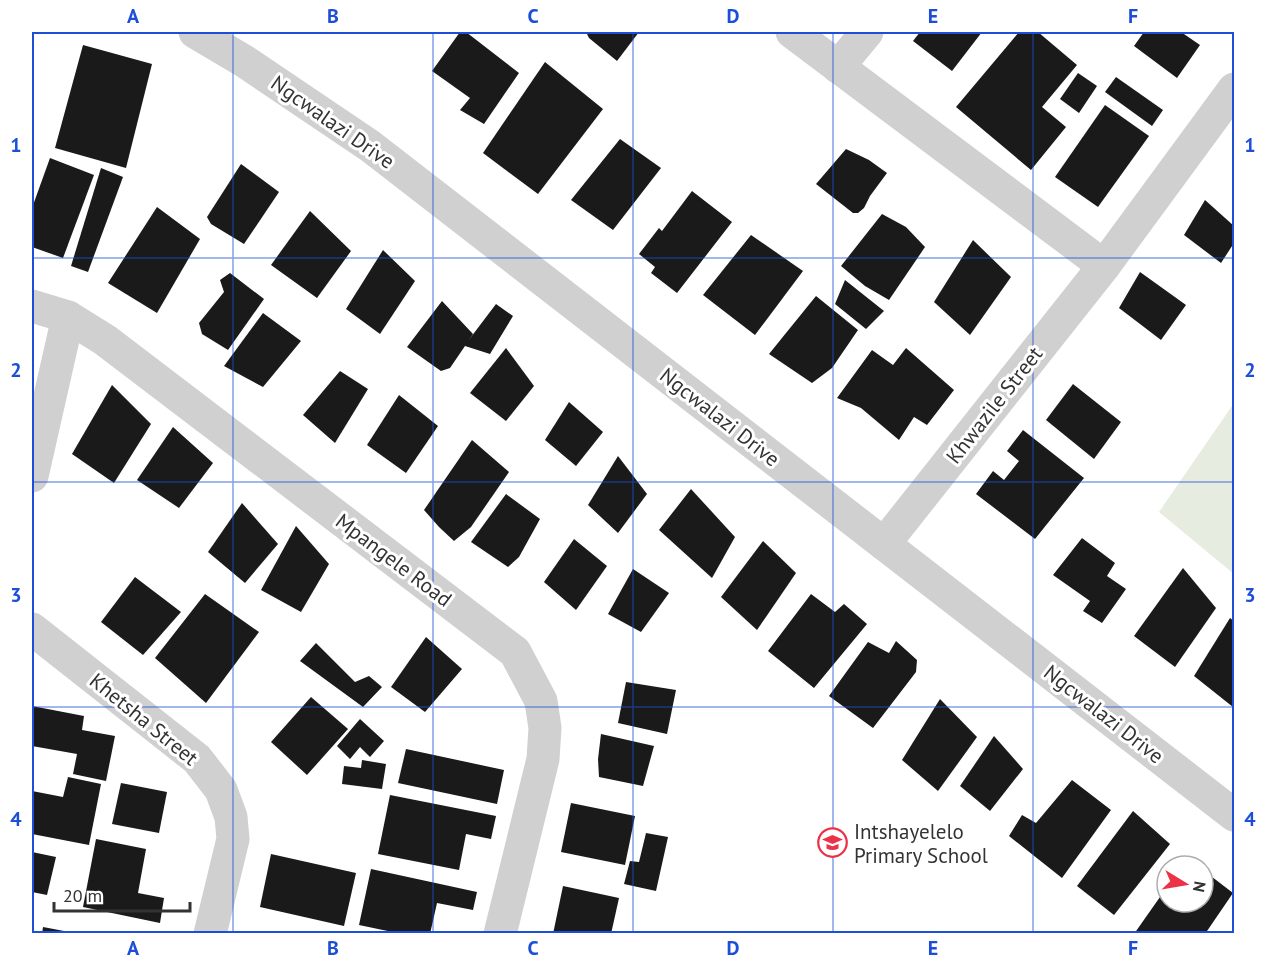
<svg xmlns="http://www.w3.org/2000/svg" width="1266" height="965" viewBox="0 0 1266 965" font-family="'PT Sans',sans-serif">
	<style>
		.green { fill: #e6ecdf }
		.building { fill: #1a1a1a }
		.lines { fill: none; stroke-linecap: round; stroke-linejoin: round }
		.minor { stroke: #d0d0d0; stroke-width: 33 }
		.grid { fill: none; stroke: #1d4ed8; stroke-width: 1.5; stroke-opacity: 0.55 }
		.labels { text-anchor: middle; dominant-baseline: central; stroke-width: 6; stroke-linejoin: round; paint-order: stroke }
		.street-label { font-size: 21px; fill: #333; stroke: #fff }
		.poi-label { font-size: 21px; fill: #333; stroke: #fff; text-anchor: start }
		.neatline { fill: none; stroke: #1d4ed8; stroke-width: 2 }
		.grid-label { font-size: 20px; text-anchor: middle; font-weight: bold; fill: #1d4ed8 }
	</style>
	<rect width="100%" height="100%" fill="#fff"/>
	<!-- green -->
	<polygon class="green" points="1234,403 1234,574 1159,512"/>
	<!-- building -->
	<g class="building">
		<polygon points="460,32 466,32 519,73 484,124 460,110 470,98 432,71"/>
		<polygon points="586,32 639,32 617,61 589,38"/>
		<polygon points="920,32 982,32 952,71 913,41"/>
		<polygon points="1019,32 1038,32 1077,65 1042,107 1066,127 1031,170 956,107"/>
		<polygon points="1144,32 1181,32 1200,45 1177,78 1134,46"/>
		<polygon points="83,45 152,64 126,168 55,148"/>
		<polygon points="545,62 603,109 538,194 483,153"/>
		<polygon points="1078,73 1097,86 1079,113 1060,99"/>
		<polygon points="1116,77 1163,110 1152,126 1105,92"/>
		<polygon points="1105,105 1149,136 1098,207 1055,177"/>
		<polygon points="620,139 661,168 613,230 571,200"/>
		<polygon points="846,149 869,160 887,173 870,196 864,208 858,213 853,213 816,184"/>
		<polygon points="50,158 94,175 63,258 32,247 32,208"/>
		<polygon points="241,164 279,192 244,244 211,224 207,217"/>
		<polygon points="101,168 123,177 88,272 71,266"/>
		<polygon points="692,191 732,222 677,293 651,273 655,267 639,254 659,228 662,231"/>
		<polygon points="1205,200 1234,226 1234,243 1221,263 1184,235"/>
		<polygon points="157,207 200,239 157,313 108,283"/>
		<polygon points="310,211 351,251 317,298 271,265"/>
		<polygon points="882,214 906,227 925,247 889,300 865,286 841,266"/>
		<polygon points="751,235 803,271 755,335 703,295"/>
		<polygon points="973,240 1011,277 970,335 934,302"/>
		<polygon points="383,250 415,281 380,334 346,309"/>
		<polygon points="1140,272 1186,305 1161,340 1119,308"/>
		<polygon points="230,273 264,299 228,350 202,334 199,323 224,292 220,280"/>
		<polygon points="845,280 884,311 866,329 835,304"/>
		<polygon points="816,296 858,330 832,368 812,383 769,354"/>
		<polygon points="442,301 473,334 468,341 496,304 513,316 490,354 465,346 450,368 441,371 407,347"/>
		<polygon points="263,313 301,341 263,387 224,366"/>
		<polygon points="506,348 534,386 506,421 470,393"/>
		<polygon points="906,348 954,390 927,425 914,417 899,440 861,408 837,398 872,350 893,365"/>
		<polygon points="340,371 368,389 335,443 303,415"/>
		<polygon points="1073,384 1121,422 1094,459 1046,420"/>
		<polygon points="112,385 151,424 114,483 72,454"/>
		<polygon points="399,395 438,426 406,473 367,445"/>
		<polygon points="569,402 603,432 576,466 545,440"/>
		<polygon points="173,427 213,463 179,508 137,480"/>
		<polygon points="1023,430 1084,478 1035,539 976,494 993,471 1004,480 1019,461 1007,451"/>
		<polygon points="472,440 509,472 471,527 454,541 439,527 424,510"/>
		<polygon points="618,456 647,494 618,533 588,505"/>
		<polygon points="691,489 735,537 712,578 659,530"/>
		<polygon points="506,494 540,519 519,557 508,567 471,542"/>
		<polygon points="242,503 278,544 245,583 208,552"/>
		<polygon points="296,526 329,564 301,612 261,590"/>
		<polygon points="1082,538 1115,563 1107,576 1126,589 1102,623 1083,611 1090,601 1053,575"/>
		<polygon points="574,539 607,566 576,610 544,582"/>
		<polygon points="763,541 796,573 757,630 721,597"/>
		<polygon points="1183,568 1216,608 1175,667 1134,636"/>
		<polygon points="633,569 669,593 641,632 608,614"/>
		<polygon points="135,577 181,612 143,655 101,622"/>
		<polygon points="205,594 259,632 206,703 155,658"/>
		<polygon points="811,594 835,612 844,604 867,624 814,688 768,651"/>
		<polygon points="1230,618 1234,621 1233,707 1194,676"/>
		<polygon points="426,637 462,669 425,712 391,687"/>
		<polygon points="896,641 917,660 916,672 873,728 829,696 868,642 889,653"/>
		<polygon points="316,643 355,682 369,676 382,687 363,707 300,661"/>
		<polygon points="626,682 676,690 667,734 618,723"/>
		<polygon points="311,697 348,729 307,775 271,742"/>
		<polygon points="940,699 977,737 938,791 902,760"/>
		<polygon points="32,706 84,716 82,730 115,736 106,781 73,774 77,754 32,746"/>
		<polygon points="360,719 384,741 370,757 360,747 350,759 337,746"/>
		<polygon points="601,734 654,746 643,786 599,777 598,759"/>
		<polygon points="994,736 1023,769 990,811 960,786"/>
		<polygon points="406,749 504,770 497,804 398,783"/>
		<polygon points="362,760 386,764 382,789 342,784 344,766 361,768"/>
		<polygon points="68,777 101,784 89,845 32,834 32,791 63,797"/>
		<polygon points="1072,780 1111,810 1062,878 1009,836 1022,815 1036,823"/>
		<polygon points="121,783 167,792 159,833 112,824"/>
		<polygon points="390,795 496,816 491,839 466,834 459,870 378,854"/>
		<polygon points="571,803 635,816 625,865 561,852"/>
		<polygon points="1133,811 1170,844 1114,915 1077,886"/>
		<polygon points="646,833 668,837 656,891 624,884 630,861 639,862"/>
		<polygon points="96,839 146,849 138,893 164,898 160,923 83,907"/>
		<polygon points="32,852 56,857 47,895 32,892"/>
		<polygon points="271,854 356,873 344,926 260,907"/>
		<polygon points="371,869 477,892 473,910 437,903 430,934 402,934 359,925"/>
		<polygon points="1203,870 1233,893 1205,934 1134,934 1167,887 1167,902 1203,902"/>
		<polygon points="563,886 619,898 611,934 553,934"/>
		<polygon points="43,927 64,931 64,934 42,934"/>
	</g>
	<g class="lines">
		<!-- minor -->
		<g class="minor">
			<polyline points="195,32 244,61 370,146 1234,815"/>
			<polyline points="792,32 1104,266"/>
			<polyline points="838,67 867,32"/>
			<polyline points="32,306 68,317 105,340 515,652 541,701 545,728 543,759 500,934"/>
			<polyline points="32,476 68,317"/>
			<polyline points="884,544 1104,266 1234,89"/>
			<polyline points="32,629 197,759 221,790 231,817 233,839 210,934"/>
		</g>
	</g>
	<!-- grid -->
	<path class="grid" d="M233,32V934M433,32V934M633,32V934M833,32V934M1033,32V934M32,258H1234M32,482H1234M32,707H1234"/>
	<!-- icons -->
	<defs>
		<symbol id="school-ring" viewBox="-11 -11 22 22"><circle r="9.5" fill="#fff" stroke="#ec3346" stroke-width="1.5"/><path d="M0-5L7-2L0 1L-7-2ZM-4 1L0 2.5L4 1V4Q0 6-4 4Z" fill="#ec3346"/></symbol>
	</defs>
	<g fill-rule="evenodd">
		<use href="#school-ring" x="816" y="826" width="33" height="33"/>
	</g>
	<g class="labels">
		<!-- street labels -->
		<g class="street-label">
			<text transform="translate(333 122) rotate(35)">Ngcwalazi Drive</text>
			<text transform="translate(994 405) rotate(-52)">Khwazile Street</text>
			<text transform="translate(720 417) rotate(38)">Ngcwalazi Drive</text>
			<text transform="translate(394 560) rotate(37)">Mpangele Road</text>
			<text transform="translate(1104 714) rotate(38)">Ngcwalazi Drive</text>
			<text transform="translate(144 719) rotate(39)">Khetsha Street</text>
		</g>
		<!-- poi labels -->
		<g class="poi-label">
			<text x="854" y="831">Intshayelelo<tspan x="854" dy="24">Primary School</tspan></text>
		</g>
	</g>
	<!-- border -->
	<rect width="1266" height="965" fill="none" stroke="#ffffff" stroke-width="66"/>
	<!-- north arrow -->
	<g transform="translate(1185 884) rotate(101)"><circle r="28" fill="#ffffff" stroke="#adadad" stroke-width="1.5"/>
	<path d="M0-4.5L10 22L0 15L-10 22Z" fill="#ec3346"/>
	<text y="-9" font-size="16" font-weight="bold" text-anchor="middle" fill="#333333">N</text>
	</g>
	<!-- scale -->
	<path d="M54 902v9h136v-9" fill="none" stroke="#333333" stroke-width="3"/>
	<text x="63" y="902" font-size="18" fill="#333333" stroke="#ffffff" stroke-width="4.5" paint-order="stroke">20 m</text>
	<rect x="33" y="33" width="1200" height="899" class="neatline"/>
	<g class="grid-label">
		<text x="133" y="23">A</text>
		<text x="333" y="23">B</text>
		<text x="533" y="23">C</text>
		<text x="733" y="23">D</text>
		<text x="933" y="23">E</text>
		<text x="1133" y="23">F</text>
		<text x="16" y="152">1</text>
		<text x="1250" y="152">1</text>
		<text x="16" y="377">2</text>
		<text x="1250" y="377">2</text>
		<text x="16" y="602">3</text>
		<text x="1250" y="602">3</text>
		<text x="16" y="826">4</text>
		<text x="1250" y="826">4</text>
		<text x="133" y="955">A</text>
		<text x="333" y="955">B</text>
		<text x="533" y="955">C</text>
		<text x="733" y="955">D</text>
		<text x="933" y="955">E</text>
		<text x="1133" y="955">F</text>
	</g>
</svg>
